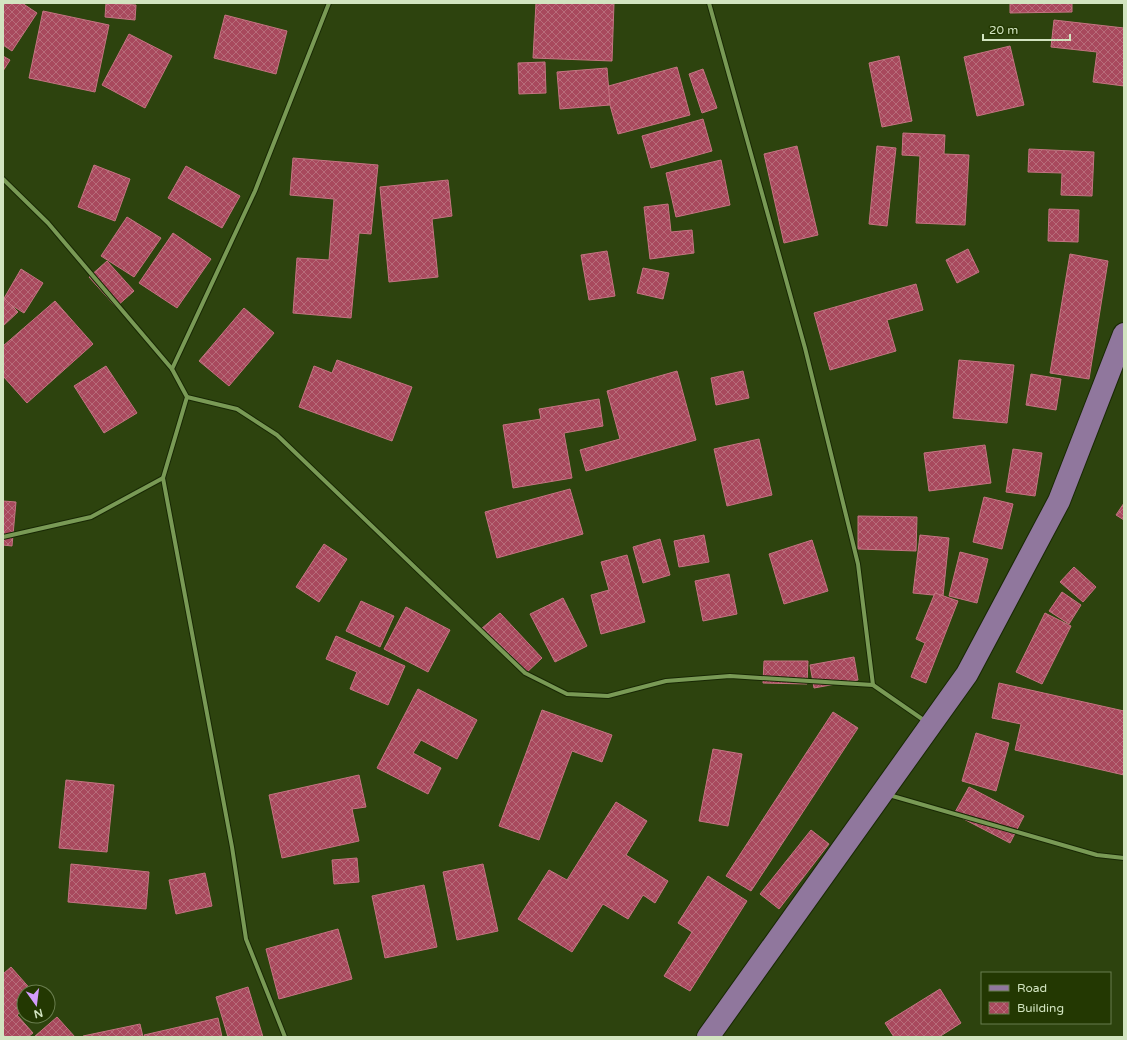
<svg xmlns="http://www.w3.org/2000/svg" width="1127" height="1040" viewBox="0 0 1127 1040" font-family="'Varela Round',sans-serif">
	<style>
		.building { fill: url(#building-cross-hatch); stroke: #c47481 }
		.lines { fill: none; stroke-linecap: round; stroke-linejoin: round }
		.minor-casing { stroke: #182804; stroke-width: 6 }
		.primary-casing { stroke: #182804; stroke-width: 24 }
		.minor { stroke: #799a55; stroke-width: 4 }
		.primary { stroke: #90779d; stroke-width: 22 }
	</style>
	<defs>
		<pattern id="building-cross-hatch" width="8" height="8" patternUnits="userSpaceOnUse"><rect width="8" height="8" fill="#a8495d"/><path d="M0 0l8 8M0 8l8-8" fill="none" stroke="#b76c7a"/></pattern>
	</defs>
	<rect width="100%" height="100%" fill="#2d430e"/>
	<!-- building -->
	<g class="building">
		<polygon points="3,3 22,3 37,13 12,51 3,45"/>
		<polygon points="106,3 136,5 135,20 105,17"/>
		<polygon points="536,3 614,3 612,61 533,58"/>
		<polygon points="1010,3 1072,3 1072,12 1010,13"/>
		<polygon points="43,11 109,25 95,92 29,78"/>
		<polygon points="225,15 287,31 276,74 214,58"/>
		<polygon points="1054,20 1124,28 1124,86 1093,82 1097,52 1051,47"/>
		<polygon points="129,34 172,56 145,108 102,85"/>
		<polygon points="1010,46 1024,105 977,116 964,57"/>
		<polygon points="3,56 10,60 3,71"/>
		<polygon points="899,56 912,121 882,127 869,63"/>
		<polygon points="545,62 546,93 519,94 518,63"/>
		<polygon points="677,67 690,115 618,134 605,87"/>
		<polygon points="607,68 610,105 560,109 557,72"/>
		<polygon points="703,69 717,108 702,113 689,74"/>
		<polygon points="703,119 712,151 651,168 642,136"/>
		<polygon points="903,133 945,135 944,154 969,155 965,225 916,223 920,156 902,155"/>
		<polygon points="797,146 818,235 784,243 764,154"/>
		<polygon points="877,146 896,148 887,226 869,224"/>
		<polygon points="1029,149 1094,152 1092,196 1061,195 1062,173 1028,172"/>
		<polygon points="293,158 378,165 371,234 359,233 351,318 293,313 297,258 329,260 334,199 290,195"/>
		<polygon points="721,160 730,205 676,217 666,173"/>
		<polygon points="94,165 130,179 115,221 78,207"/>
		<polygon points="186,166 240,196 222,228 168,198"/>
		<polygon points="448,180 452,216 432,219 438,277 389,282 380,187"/>
		<polygon points="668,204 671,232 692,230 694,253 650,259 644,207"/>
		<polygon points="1049,209 1079,210 1078,242 1048,241"/>
		<polygon points="127,217 161,238 134,277 101,256"/>
		<polygon points="173,233 211,259 177,308 139,283"/>
		<polygon points="968,249 979,272 957,283 946,260"/>
		<polygon points="607,251 615,296 589,300 581,255"/>
		<polygon points="1070,254 1108,261 1089,379 1050,373"/>
		<polygon points="107,261 134,291 116,307 89,277"/>
		<polygon points="643,268 669,273 663,299 637,293"/>
		<polygon points="21,269 43,283 24,313 3,300"/>
		<polygon points="916,284 923,310 887,320 896,351 830,370 814,313"/>
		<polygon points="3,297 18,312 3,326"/>
		<polygon points="55,301 93,344 27,403 3,376 3,346"/>
		<polygon points="244,308 274,333 229,386 199,361"/>
		<polygon points="337,360 412,387 392,441 299,407 314,366 332,373"/>
		<polygon points="959,360 1014,365 1007,423 953,418"/>
		<polygon points="106,366 137,413 104,433 74,386"/>
		<polygon points="677,371 696,440 586,471 580,450 620,439 607,391"/>
		<polygon points="743,371 749,398 716,405 711,378"/>
		<polygon points="1031,374 1061,379 1056,410 1026,405"/>
		<polygon points="599,399 603,426 564,433 572,478 513,488 503,425 541,419 539,409"/>
		<polygon points="759,439 772,495 727,506 714,449"/>
		<polygon points="985,445 991,483 929,491 924,453"/>
		<polygon points="1013,449 1042,453 1035,496 1006,492"/>
		<polygon points="570,489 583,534 497,558 485,512"/>
		<polygon points="984,497 1013,504 1002,549 973,542"/>
		<polygon points="3,501 16,502 12,546 3,545"/>
		<polygon points="1124,503 1124,520 1116,515"/>
		<polygon points="858,516 917,517 916,551 858,549"/>
		<polygon points="704,535 709,562 679,567 674,541"/>
		<polygon points="920,535 949,538 943,596 913,593"/>
		<polygon points="660,539 670,575 643,583 633,547"/>
		<polygon points="812,540 828,591 784,604 769,554"/>
		<polygon points="324,544 347,559 319,602 296,587"/>
		<polygon points="960,552 988,559 977,603 949,596"/>
		<polygon points="627,555 645,622 601,634 591,595 609,590 601,562"/>
		<polygon points="1074,567 1096,587 1083,602 1060,582"/>
		<polygon points="729,574 737,614 703,621 695,581"/>
		<polygon points="1062,592 1081,605 1069,624 1049,611"/>
		<polygon points="935,593 958,601 926,683 911,677 925,643 916,639"/>
		<polygon points="563,598 587,646 555,662 530,614"/>
		<polygon points="361,601 394,616 380,647 346,631"/>
		<polygon points="406,607 450,630 428,672 384,649"/>
		<polygon points="500,613 542,658 524,675 481,629"/>
		<polygon points="1045,613 1071,626 1042,684 1016,672"/>
		<polygon points="336,636 405,666 388,705 350,689 357,672 326,659"/>
		<polygon points="854,657 858,680 814,688 810,665"/>
		<polygon points="764,661 808,661 807,684 763,683"/>
		<polygon points="999,683 1124,711 1124,775 1015,750 1021,724 992,718"/>
		<polygon points="418,689 477,720 457,759 421,740 413,753 441,768 428,794 377,768"/>
		<polygon points="542,710 612,735 602,762 572,751 539,840 499,826"/>
		<polygon points="833,712 858,728 751,891 726,876"/>
		<polygon points="976,733 1009,743 996,791 962,781"/>
		<polygon points="713,749 742,754 728,826 699,821"/>
		<polygon points="359,775 366,807 352,809 359,841 282,858 269,795"/>
		<polygon points="66,780 114,785 107,852 59,848"/>
		<polygon points="969,787 1024,816 1010,843 954,814"/>
		<polygon points="616,802 647,821 626,855 668,881 655,903 643,895 628,919 603,904 572,952 518,919 549,870 567,880"/>
		<polygon points="811,830 829,844 779,909 760,894"/>
		<polygon points="357,858 359,882 334,884 332,860"/>
		<polygon points="71,864 149,872 146,909 68,902"/>
		<polygon points="483,864 498,931 457,940 443,872"/>
		<polygon points="205,873 212,906 176,914 169,880"/>
		<polygon points="708,876 747,901 690,991 664,976 692,932 678,923"/>
		<polygon points="424,885 437,947 385,958 372,896"/>
		<polygon points="338,929 352,979 279,999 266,949"/>
		<polygon points="11,967 33,992 24,992 24,1009 17,1015 33,1033 28,1037 3,1037 3,974"/>
		<polygon points="248,987 263,1037 228,1037 216,997"/>
		<polygon points="940,989 961,1023 939,1037 894,1037 885,1023"/>
		<polygon points="57,1017 75,1037 34,1037"/>
		<polygon points="218,1018 222,1037 145,1037 144,1035"/>
		<polygon points="140,1024 143,1037 83,1037 83,1036"/>
	</g>
	<g class="lines">
		<defs>
			<g id="minor">
				<polyline points="709,3 805,348 858,564 873,685"/>
				<polyline points="3,179 48,223 172,369 187,397 163,478 232,847 246,939 285,1037"/>
				<polyline points="172,369 255,191 329,3"/>
				<polyline points="187,397 237,409 277,435 525,673 567,694 608,696 666,681 730,676 873,685 925,721"/>
				<polyline points="3,537 91,517 163,478"/>
				<polyline points="889,795 1097,855 1124,858"/>
			</g>
			<polyline id="primary" points="708,1037 967,674 1059,501 1124,334"/>
		</defs>
		<!-- minor casing -->
		<use href="#minor" class="minor-casing"/>
		<!-- primary casing -->
		<use href="#primary" class="primary-casing"/>
		<!-- minor -->
		<use href="#minor" class="minor"/>
		<!-- primary -->
		<use href="#primary" class="primary"/>
	</g>
	<!-- border -->
	<rect width="1127" height="1040" fill="none" stroke="#d2e4c0" stroke-width="8"/>
	<!-- legend -->
	<rect x="981" y="972" width="130" height="52" fill="#233802" stroke="#697d4e"/>
	<rect x="989" y="985" width="20" height="6" fill="#90779d" stroke="#697d4e"/>
	<text x="1017" y="992" font-size="12" fill="#d2e4c0">Road</text>
	<rect x="989" y="1002" width="20" height="12" fill="url(#building-cross-hatch)" stroke="#697d4e"/>
	<text x="1017" y="1012" font-size="12" fill="#d2e4c0">Building</text>
	<!-- north arrow -->
	<g transform="translate(36 1004) rotate(166)"><circle r="19" fill="#233802" stroke="#697d4e"/>
	<path d="M0-3L7 15L0 10L-7 15Z" fill="#d39cfc"/>
	<text y="-6" font-size="11" font-weight="bold" text-anchor="middle" fill="#d2e4c0">N</text>
	</g>
	<!-- scale -->
	<path d="M983 34v6h87v-6" fill="none" stroke="#d2e4c0" stroke-width="2"/>
	<text x="989" y="34" font-size="12" fill="#d2e4c0" stroke="#233802" stroke-width="3" paint-order="stroke">20 m</text>
</svg>
